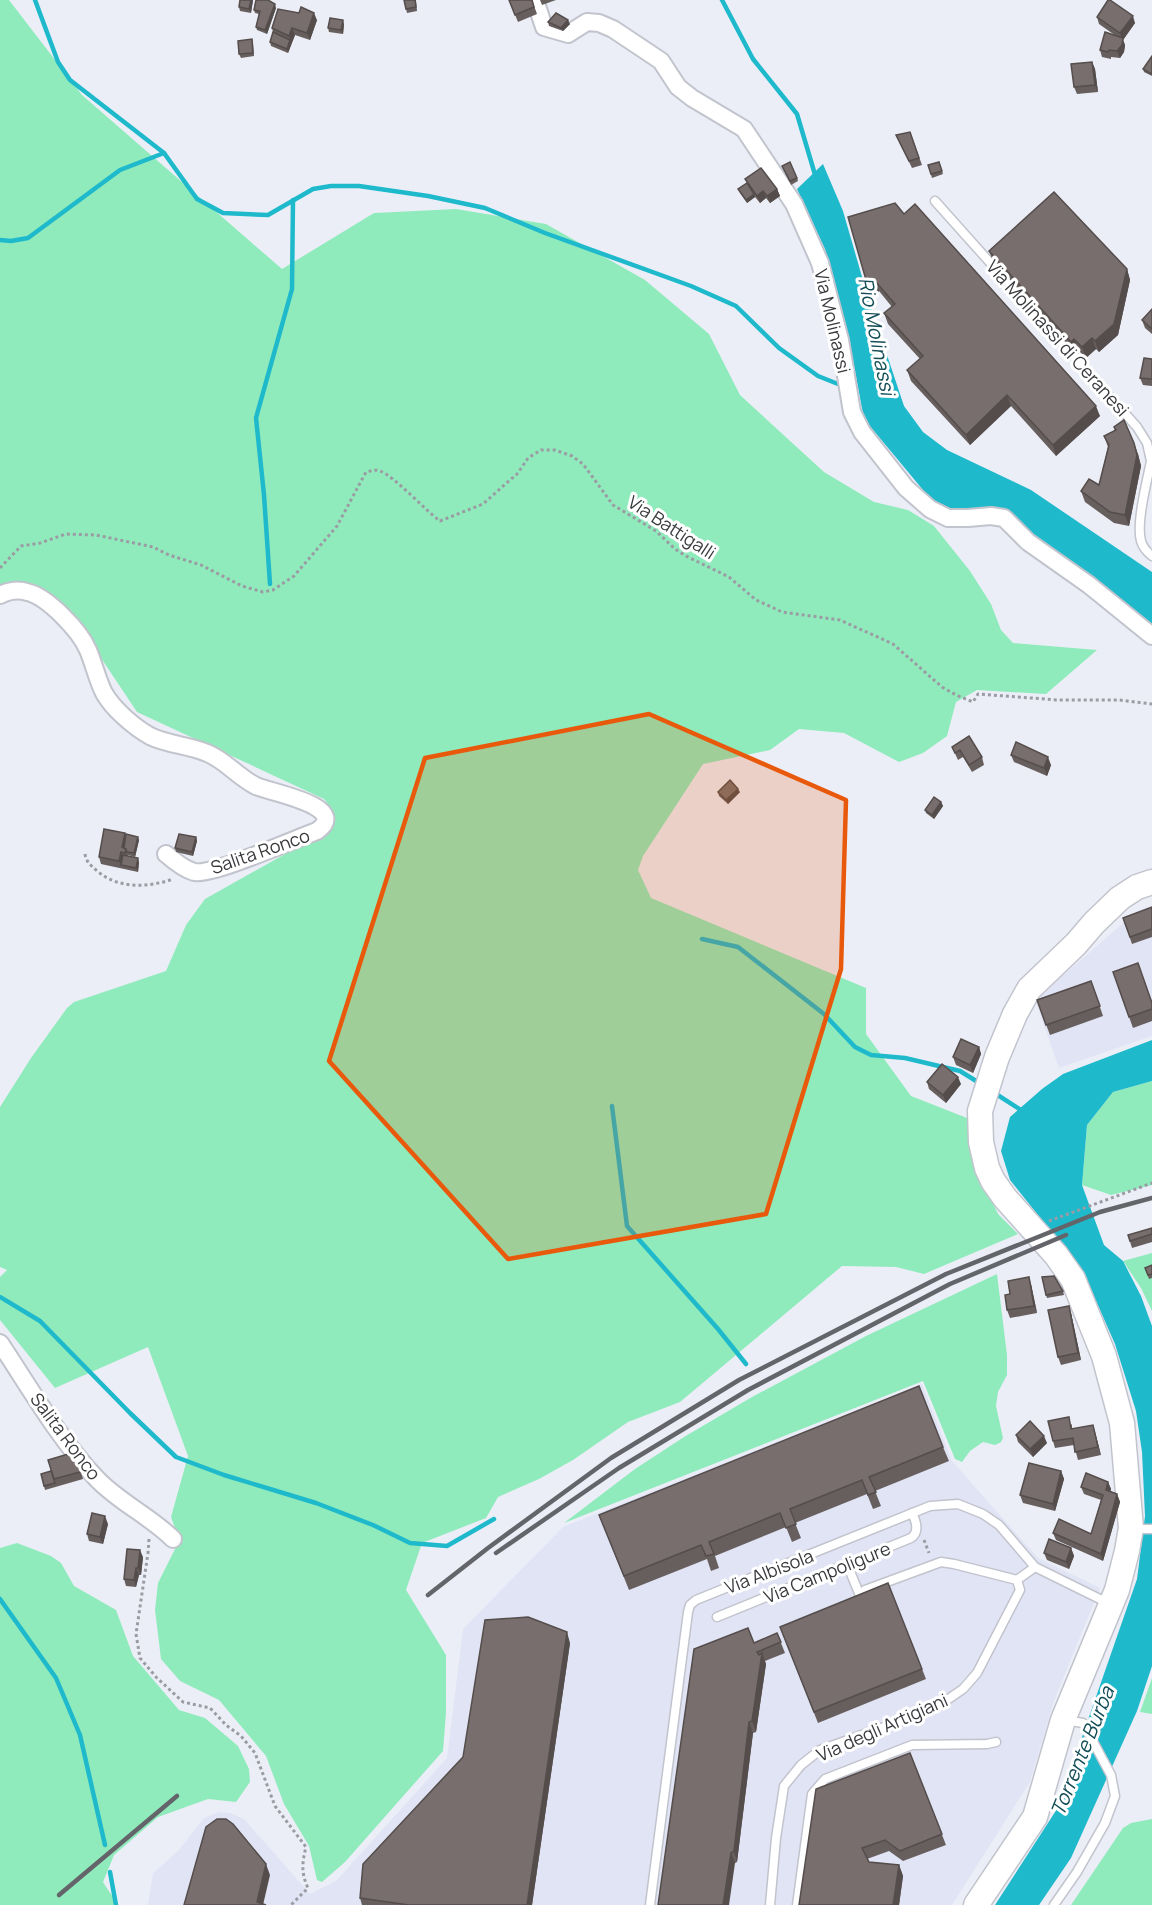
<svg xmlns="http://www.w3.org/2000/svg" width="1152" height="1905" viewBox="0 0 1152 1905" font-family="Manrope,sans-serif">
	<style>
		.built { fill: #e1e4f5 }
		.green { fill: #8febbc }
		.water { fill: #1fb9cc }
		.lines { fill: none; stroke-linecap: round; stroke-linejoin: round }
		.stream { stroke: #1fb9cc; stroke-width: 4.5 }
		.lane-casing { stroke: #c2c4cd; stroke-width: 11 }
		.street-casing { stroke: #c2c4cd; stroke-width: 20 }
		.secondary-casing { stroke: #c2c4cd; stroke-width: 27 }
		.path { stroke: #9b9ca3; stroke-width: 3; stroke-dasharray: 3 3; stroke-linecap: butt }
		.lane { stroke: #fff; stroke-width: 8 }
		.street { stroke: #fff; stroke-width: 16 }
		.secondary { stroke: #fff; stroke-width: 24 }
		.rail { stroke: #64656a; stroke-width: 4.5 }
		.wall { fill: #675f5e }
		.shaded-wall { fill: #544d4c }
		.building { fill: #786e6d; stroke: #544d4c; stroke-width: 1.5 }
		.marked { fill: #e8590c; fill-opacity: 0.2; stroke: #e8590c; stroke-width: 4.5; stroke-linejoin: round }
		.labels { text-anchor: middle; dominant-baseline: central; stroke-width: 6; stroke-linejoin: round; paint-order: stroke }
		.street-label { font-size: 18px; fill: #38393c; stroke: #fff }
		.water-label { font-size: 20px; font-style: italic; fill: #134e57; stroke: #fff }
	</style>
	<rect width="100%" height="100%" fill="#eceef7"/>
	<!-- built -->
	<g class="built">
		<polygon points="1152,906 1152,1036 1059,1068 1035,1000 1137,911"/>
		<polygon points="922,1384 952,1461 1038,1558 1100,1588 1054,1701 1030,1782 952,1905 148,1905 153,1873 178,1851 204,1818 219,1812 230,1813 244,1819 310,1894 336,1881 447,1758 463,1629 563,1527"/>
	</g>
	<!-- green -->
	<g class="green">
		<path d="M0,0H9L82,95L282,269L374,213L456,209L546,224L645,280L709,334L740,395L824,472L874,502L908,510L934,526L970,571L991,604L1001,630L1013,643L1097,650L1046,694L977,690L956,702L947,736L923,753L899,762L844,733L799,729L770,750L703,764L643,856L638,870L651,898L866,988V1034L911,1096L967,1118L974,1162L998,1214L1018,1234L924,1274L896,1267L842,1266L680,1402L628,1422L573,1460L539,1479L498,1497L486,1518L422,1543L406,1590L446,1655V1713L443,1751L345,1862L322,1882L317,1880L309,1846L284,1804L266,1756L219,1700L180,1681L161,1659L155,1610L158,1583L177,1545L176,1531L171,1517L188,1456L148,1347L55,1388L0,1320V1277L7,1270L0,1267V1107L31,1058L67,1008L74,1002L166,971L186,925L205,899L326,831C331,817 334,811 324,799L137,712L75,619L29,585L10,583L0,587Z"/>
		<polygon points="1152,1081 1152,1185 1111,1195 1082,1185 1087,1125 1113,1092"/>
		<polygon points="1152,1253 1152,1311 1141,1288 1123,1261"/>
		<polygon points="997,1274 1007,1355 1007,1375 998,1392 996,1406 1003,1438 1001,1442 995,1445 983,1442 970,1451 962,1462 955,1459 923,1381 564,1523 635,1469 684,1437 752,1397 866,1336"/>
		<polygon points="17,1543 51,1556 61,1563 74,1586 116,1610 133,1656 179,1710 205,1718 238,1746 249,1769 250,1782 236,1802 208,1799 158,1817 114,1855 103,1882 118,1905 0,1905 0,1548"/>
		<polygon points="1152,1678 1152,1714 1140,1712"/>
		<polygon points="1152,1819 1152,1905 1071,1905 1123,1828 1131,1823"/>
	</g>
	<!-- water -->
	<g class="water">
		<polygon points="823,164 843,211 869,301 904,406 923,432 947,450 1031,490 1152,572 1152,626 1085,571 1047,546 1006,513 982,507 969,511 947,511 928,496 864,419 848,334 825,249 797,189"/>
		<polygon points="1152,1040 1152,1081 1113,1092 1087,1125 1082,1185 1104,1245 1123,1261 1141,1296 1152,1326 1152,1666 1137,1711 1071,1858 1039,1905 995,1905 1057,1809 1137,1579 1145,1516 1142,1452 1136,1411 1115,1344 1093,1294 1070,1255 1010,1180 1001,1151 1010,1117 1042,1089 1063,1074"/>
	</g>
	<g class="lines">
		<!-- stream -->
		<g class="stream">
			<polyline points="35,0 58,62 70,80 164,153 197,199 223,213 268,215 313,189 331,186 359,186 428,196 485,208 545,233 691,286 736,306 779,348 818,376 843,386"/>
			<polyline points="722,0 753,59 797,114 816,178"/>
			<polyline points="0,240 11,241 28,238 120,170 164,153"/>
			<polyline points="270,584 264,495 256,418 292,289 293,200"/>
			<polyline points="702,939 738,947 824,1014 855,1047 871,1055 905,1058 960,1071 981,1084"/>
			<polyline points="993,1092 1024,1112"/>
			<polyline points="612,1106 627,1226 718,1329 746,1364"/>
			<polyline points="0,1297 40,1321 130,1413 176,1457 224,1475 316,1503 373,1525 410,1543 447,1546 494,1519"/>
			<polyline points="0,1599 56,1678 80,1735 105,1845"/>
			<polyline points="110,1872 116,1905"/>
		</g>
		<defs>
			<g id="lane">
				<path d="M935,201L1137,427L1147,443L1151,461C1147,481 1136,523 1141,541C1143,548 1147,552 1152,556"/>
				<polyline points="1134,1529 1152,1529"/>
				<polyline points="847,1564 863,1603"/>
				<polyline points="865,1590 941,1562 954,1564 1017,1580"/>
				<path d="M717,1617L911,1538C920,1532 916,1521 912,1513"/>
				<polyline points="650,1905 688,1612 690,1605 696,1600 930,1506 958,1504 983,1514 999,1525 1035,1567 1108,1603"/>
				<polyline points="770,1905 776,1838 784,1786 801,1765 820,1750 923,1713 944,1702 963,1689 977,1673 1020,1590 1017,1580 1035,1567"/>
				<polyline points="797,1905 812,1794 825,1779 912,1745 987,1744 996,1742"/>
				<polyline points="1054,1905 1077,1872 1105,1823 1115,1796 1111,1775 1083,1723 1065,1720"/>
			</g>
			<g id="street">
				<polyline points="535,0 544,27 568,34 587,22 599,23 613,29 661,61 678,87 692,98 744,129 794,204 820,263 840,340 852,412 862,432 906,488 930,509 948,518 968,518 991,516 1004,518 1028,542 1089,585 1152,636"/>
				<path d="M0,595C8,591 18,589 27,592C47,596 80,631 88,650C94,664 97,679 104,693C113,709 134,727 150,736C168,745 189,745 207,753C225,760 238,777 256,786C268,792 352,806 317,831C294,839 212,876 194,872C184,869 174,861 166,854"/>
				<path d="M0,1343C30,1388 59,1439 97,1479C120,1503 150,1516 173,1539"/>
			</g>
			<polyline id="secondary" points="976,1905 1035,1817 1063,1720 1117,1590 1127,1551 1131,1528 1122,1423 1104,1356 1073,1279 1056,1255 1005,1198 993,1181 987,1168 981,1142 980,1111 997,1057 1015,1014 1029,989 1076,944 1094,923 1120,898 1137,887 1152,882"/>
		</defs>
		<!-- lane casing -->
		<use href="#lane" class="lane-casing"/>
		<!-- street casing -->
		<use href="#street" class="street-casing"/>
		<!-- secondary casing -->
		<use href="#secondary" class="secondary-casing"/>
		<!-- path -->
		<g class="path">
			<path d="M0,568L21,546L40,543L66,534L96,535L153,547L169,555L201,565L242,586L263,592L273,590L294,576L337,526L366,472C371,471 375,469 380,471C394,476 425,510 440,521L483,504L518,473L528,458L541,450H555L572,456L583,464L613,505L656,531L675,549L686,556L729,577L756,600L782,612L840,620L893,644L942,687L956,695L973,702L978,694L1058,700H1119L1152,704"/>
			<path d="M85,854C86,861 90,865 96,870C117,889 147,888 173,879"/>
			<polyline points="1049,1221 1152,1183"/>
			<path d="M149,1539L148,1553L136,1634L140,1658L156,1677L183,1702L210,1708L226,1725L241,1736L255,1753L275,1806L306,1847C302,1863 301,1873 308,1888L291,1905"/>
			<polyline points="924,1540 929,1553"/>
		</g>
		<!-- lane -->
		<use href="#lane" class="lane"/>
		<!-- street -->
		<use href="#street" class="street"/>
		<!-- secondary -->
		<use href="#secondary" class="secondary"/>
		<!-- rail -->
		<g class="rail">
			<polyline points="496,1553 619,1468 748,1390 950,1284 1066,1235"/>
			<polyline points="428,1595 488,1548 611,1458 739,1380 946,1274 1100,1212 1152,1198"/>
			<polyline points="59,1895 177,1796"/>
		</g>
	</g>
	<!-- wall -->
	<g class="wall">
		<polygon points="240,0 253,0 251,13 240,11 239,7"/>
		<polygon points="404,0 416,0 417,11 407,13"/>
		<polygon points="509,0 532,0 537,14 518,22"/>
		<polygon points="540,0 556,0 542,5"/>
		<polygon points="276,8 267,34 257,30 256,27 259,14 255,13 254,10"/>
		<polygon points="1097,17 1135,23 1123,40 1125,45 1124,52 1120,58 1111,57 1111,59 1102,57 1100,50 1116,36 1099,24"/>
		<polygon points="317,20 310,40 295,35 288,53 271,46 270,42 273,32 272,28"/>
		<polygon points="548,22 570,24 563,31 549,26"/>
		<polygon points="344,24 343,34 329,32 328,28"/>
		<polygon points="252,39 253,43 254,56 241,58 239,54"/>
		<polygon points="1152,56 1152,76 1144,72 1143,69"/>
		<polygon points="1092,62 1095,69 1098,92 1077,94 1074,87"/>
		<polygon points="910,132 922,165 912,168 896,135"/>
		<polygon points="939,162 943,174 932,178 928,165"/>
		<polygon points="784,170 797,178 798,181 791,185"/>
		<polygon points="745,179 777,189 780,196 770,203 766,198 760,203 755,197 747,203 740,193 738,189 747,183"/>
		<polygon points="904,214 1100,416 1056,456 1011,406 970,445 911,381 907,370 920,359 888,324 884,313 892,307 879,291 871,298 868,287"/>
		<polygon points="989,251 1127,269 1130,280 1118,335 1099,352 1096,349 1086,358 1078,350 1075,353 993,261"/>
		<polygon points="1152,309 1152,334 1145,328 1142,320"/>
		<polygon points="1152,359 1152,386 1143,385 1140,378"/>
		<polygon points="1114,427 1138,454 1141,466 1129,526 1114,523 1085,502 1081,491 1099,485 1108,447 1104,436 1115,431"/>
		<polygon points="952,747 982,757 984,765 972,772 963,757 958,760"/>
		<polygon points="1011,755 1051,765 1047,776 1014,762"/>
		<polygon points="718,792 740,792 728,804 719,796"/>
		<polygon points="941,802 943,806 934,819 926,813 925,810"/>
		<polygon points="126,836 139,840 135,857 128,855 128,857 139,862 138,872 101,864 99,857"/>
		<polygon points="196,837 197,841 193,856 176,852 175,848"/>
		<polygon points="1152,907 1152,937 1132,944 1123,918"/>
		<polygon points="1113,972 1152,1003 1152,1021 1133,1028"/>
		<polygon points="1091,981 1103,1016 1050,1035 1037,1000"/>
		<polygon points="979,1047 981,1054 973,1073 956,1065 953,1057"/>
		<polygon points="927,1082 961,1084 946,1103 929,1089"/>
		<polygon points="1152,1228 1152,1242 1132,1248 1128,1235"/>
		<polygon points="1152,1265 1152,1278 1149,1279 1145,1268"/>
		<polygon points="1031,1284 1037,1313 1010,1318 1007,1310 1010,1294"/>
		<polygon points="1063,1291 1064,1295 1047,1298 1046,1295"/>
		<polygon points="1071,1313 1081,1360 1061,1365 1058,1357"/>
		<polygon points="1072,1424 1072,1429 1093,1425 1101,1455 1078,1460 1074,1445 1055,1448 1053,1441"/>
		<polygon points="1016,1435 1047,1443 1033,1457 1018,1442"/>
		<polygon points="943,1447 949,1461 875,1491 881,1506 873,1509 867,1494 795,1523 801,1538 792,1542 786,1527 715,1556 719,1568 711,1571 707,1559 629,1590 599,1515"/>
		<polygon points="75,1452 83,1479 45,1490 44,1486 51,1471"/>
		<polygon points="1061,1471 1064,1479 1055,1511 1023,1503 1020,1495"/>
		<polygon points="1108,1482 1111,1489 1110,1491 1117,1494 1120,1502 1103,1561 1056,1540 1053,1533 1091,1534 1101,1500 1084,1494 1081,1487"/>
		<polygon points="108,1524 103,1544 89,1541 87,1534"/>
		<polygon points="1071,1548 1074,1556 1069,1569 1047,1560 1044,1553"/>
		<polygon points="143,1557 141,1575 139,1575 136,1587 126,1586 124,1579"/>
		<polygon points="888,1583 926,1679 818,1723 784,1637"/>
		<polygon points="777,1633 785,1653 765,1661 766,1664 756,1732 753,1733 737,1862 658,1905 754,1643"/>
		<polygon points="570,1643 532,1905 362,1905 360,1898 463,1757"/>
		<polygon points="910,1753 946,1845 903,1861 889,1851 867,1859 869,1862 899,1865 903,1876 899,1905 799,1905"/>
	</g>
	<!-- shaded-wall -->
	<g class="shaded-wall">
		<polygon points="251,0 253,0 251,13 249,9"/>
		<polygon points="275,4 276,8 267,34 265,30"/>
		<polygon points="314,13 317,20 310,40 307,33"/>
		<polygon points="1133,16 1135,23 1123,40 1125,45 1124,52 1120,58 1117,51 1122,39 1120,33"/>
		<polygon points="343,20 344,24 343,34 341,30"/>
		<polygon points="568,20 570,24 563,31 561,28"/>
		<polygon points="292,28 295,35 288,53 287,49 290,40 289,36"/>
		<polygon points="1092,62 1095,69 1098,92 1095,85"/>
		<polygon points="777,189 780,196 770,203 767,196"/>
		<polygon points="763,191 766,198 760,203 757,196"/>
		<polygon points="754,194 755,197 747,203 746,200"/>
		<polygon points="1127,269 1130,280 1118,335 1099,352 1095,341"/>
		<polygon points="875,281 879,291 871,298 868,287"/>
		<polygon points="1092,338 1096,349 1086,358 1082,347"/>
		<polygon points="1074,339 1078,350 1075,353 1071,342"/>
		<polygon points="1007,395 1011,406 970,445 966,435"/>
		<polygon points="1096,406 1100,416 1056,456 1053,445"/>
		<polygon points="1134,443 1138,454 1141,466 1129,526 1125,515"/>
		<polygon points="1048,757 1051,765 1047,776 1044,768"/>
		<polygon points="738,789 740,792 728,804 726,800"/>
		<polygon points="941,802 943,806 934,819 932,815"/>
		<polygon points="125,833 128,840 125,851 122,847"/>
		<polygon points="138,837 139,840 135,857 134,853"/>
		<polygon points="196,837 197,841 193,856 192,852"/>
		<polygon points="121,852 124,859 121,865 119,861"/>
		<polygon points="138,858 139,862 138,872 136,868"/>
		<polygon points="979,1047 981,1054 973,1073 970,1065"/>
		<polygon points="958,1077 961,1084 946,1103 943,1095"/>
		<polygon points="1029,1277 1031,1284 1037,1313 1034,1306"/>
		<polygon points="1069,1306 1071,1313 1081,1360 1078,1353"/>
		<polygon points="1093,1425 1095,1432 1101,1455 1098,1447"/>
		<polygon points="1044,1436 1047,1443 1033,1457 1030,1449"/>
		<polygon points="1061,1471 1064,1479 1055,1511 1053,1504"/>
		<polygon points="1108,1482 1111,1489 1109,1497 1106,1490"/>
		<polygon points="1117,1494 1120,1502 1103,1561 1101,1554"/>
		<polygon points="105,1516 108,1524 103,1544 100,1537"/>
		<polygon points="1071,1548 1074,1556 1069,1569 1066,1562"/>
		<polygon points="140,1550 143,1557 141,1575 138,1568"/>
		<polygon points="136,1568 139,1575 136,1587 134,1580"/>
		<polygon points="567,1632 570,1643 532,1905 527,1905"/>
		<polygon points="762,1653 766,1664 756,1732 752,1721"/>
		<polygon points="749,1722 753,1733 737,1862 734,1851"/>
		<polygon points="731,1853 735,1863 729,1905 723,1905"/>
		<polygon points="266,1864 270,1875 263,1905 257,1902"/>
		<polygon points="899,1865 903,1876 899,1905 893,1905"/>
	</g>
	<!-- building -->
	<g class="building">
		<polygon points="240,0 251,0 249,9 239,7"/>
		<polygon points="256,0 268,0 275,4 265,30 256,27 260,11 254,10"/>
		<polygon points="404,0 415,0 416,7 406,9"/>
		<polygon points="509,0 532,0 534,7 515,15"/>
		<polygon points="1108,0 1110,0 1133,16 1120,33 1097,17"/>
		<polygon points="301,7 314,13 307,33 292,28 289,36 272,28 278,9 299,13"/>
		<polygon points="556,13 568,20 561,28 548,22"/>
		<polygon points="330,18 343,20 341,30 328,28"/>
		<polygon points="273,32 290,40 287,49 270,42"/>
		<polygon points="1105,32 1123,38 1122,45 1117,51 1109,50 1108,52 1100,50"/>
		<polygon points="252,39 253,53 239,54 238,41"/>
		<polygon points="1152,56 1152,74 1143,69"/>
		<polygon points="1092,62 1095,85 1074,87 1071,64"/>
		<polygon points="910,132 919,158 909,161 896,135"/>
		<polygon points="790,162 797,178 790,181 782,166"/>
		<polygon points="939,162 942,171 931,174 928,165"/>
		<polygon points="761,168 777,189 767,196 763,191 757,196 745,179"/>
		<polygon points="747,183 754,194 746,200 738,189"/>
		<polygon points="1054,192 1127,269 1114,324 1095,341 1092,338 1082,347 1074,339 1071,342 989,251"/>
		<polygon points="895,203 904,214 915,204 1096,406 1053,445 1007,395 966,435 907,370 923,356 884,313 895,304 875,281 868,287 848,217"/>
		<polygon points="1152,309 1152,329 1142,320"/>
		<polygon points="1144,358 1152,359 1152,379 1140,378"/>
		<polygon points="1124,420 1134,443 1137,455 1125,515 1110,512 1081,491 1089,479 1099,485 1109,445 1104,436 1116,430 1114,427"/>
		<polygon points="969,736 982,757 969,765 960,750 955,753 952,747"/>
		<polygon points="1016,742 1048,757 1044,768 1011,755"/>
		<polygon points="730,780 738,789 726,800 718,792"/>
		<polygon points="934,797 941,802 932,815 925,810"/>
		<polygon points="104,829 125,833 122,847 126,849 125,853 121,852 119,861 99,857"/>
		<polygon points="126,834 138,837 134,853 127,852 126,849 124,848"/>
		<polygon points="179,834 196,837 192,852 175,848"/>
		<polygon points="123,855 138,858 136,868 121,865"/>
		<polygon points="1152,907 1152,929 1130,937 1123,918"/>
		<polygon points="1138,963 1152,1003 1152,1009 1129,1017 1113,972"/>
		<polygon points="1091,981 1100,1006 1046,1025 1037,1000"/>
		<polygon points="961,1039 979,1047 970,1065 953,1057"/>
		<polygon points="942,1064 958,1077 943,1095 927,1082"/>
		<polygon points="1152,1228 1152,1234 1130,1241 1128,1235"/>
		<polygon points="1152,1265 1152,1274 1148,1275 1145,1268"/>
		<polygon points="1054,1276 1063,1291 1046,1295 1042,1277"/>
		<polygon points="1029,1277 1034,1306 1007,1310 1005,1295 1010,1294 1008,1281"/>
		<polygon points="1069,1306 1078,1353 1058,1357 1048,1310"/>
		<polygon points="919,1386 943,1447 869,1477 876,1492 868,1495 862,1480 790,1509 796,1524 786,1528 780,1513 709,1542 714,1554 706,1556 701,1545 624,1576 599,1515"/>
		<polygon points="1069,1417 1071,1429 1093,1425 1098,1447 1075,1452 1073,1438 1053,1441 1048,1421"/>
		<polygon points="1030,1421 1044,1436 1030,1449 1016,1435"/>
		<polygon points="75,1452 80,1472 54,1479 48,1460"/>
		<polygon points="1029,1463 1061,1471 1053,1504 1020,1495"/>
		<polygon points="51,1471 55,1483 44,1486 41,1474"/>
		<polygon points="1086,1473 1108,1482 1106,1490 1117,1494 1101,1554 1053,1533 1059,1519 1091,1534 1103,1495 1081,1487"/>
		<polygon points="92,1513 105,1516 100,1537 87,1534"/>
		<polygon points="1049,1539 1071,1548 1066,1562 1044,1553"/>
		<polygon points="127,1549 140,1550 138,1568 136,1568 134,1580 124,1579"/>
		<polygon points="888,1583 922,1669 814,1712 780,1627"/>
		<polygon points="528,1617 567,1632 527,1905 409,1905 360,1898 363,1864 463,1757 485,1620"/>
		<polygon points="748,1628 754,1643 777,1633 781,1642 757,1652 759,1655 762,1653 752,1721 749,1722 734,1851 731,1853 723,1905 658,1905 694,1649"/>
		<polygon points="910,1753 942,1834 900,1851 885,1840 862,1848 869,1862 899,1865 893,1905 799,1905 816,1789"/>
		<polygon points="217,1819 226,1819 233,1824 266,1864 257,1902 266,1905 184,1905 206,1827"/>
	</g>
	<!-- marked area -->
	<path class="marked" d="M649,714L846,800L841,969L766,1214L508,1259L329,1061L425,758Z"/>
	<g class="labels">
		<!-- street labels -->
		<g class="street-label">
			<text transform="translate(833 321) rotate(77)">Via Molinassi</text>
			<text transform="translate(1058 338) rotate(48)">Via Molinassi di Ceranesi</text>
			<text transform="translate(672 527) rotate(33)">Via Battigalli</text>
			<text transform="translate(260 851) rotate(-19)">Salita Ronco</text>
			<text transform="translate(66 1436) rotate(53)">Salita Ronco</text>
			<text transform="translate(769 1571) rotate(-21)">Via Albisola</text>
			<text transform="translate(827 1572) rotate(-22)">Via Campoligure</text>
			<text transform="translate(882 1727) rotate(-24)">Via degli Artigiani</text>
		</g>
		<!-- water labels -->
		<g class="water-label">
			<text transform="translate(877 336) rotate(79)">Rio Molinassi</text>
			<text transform="translate(1082 1751) rotate(-68)">Torrente Burba</text>
		</g>
	</g>
</svg>
